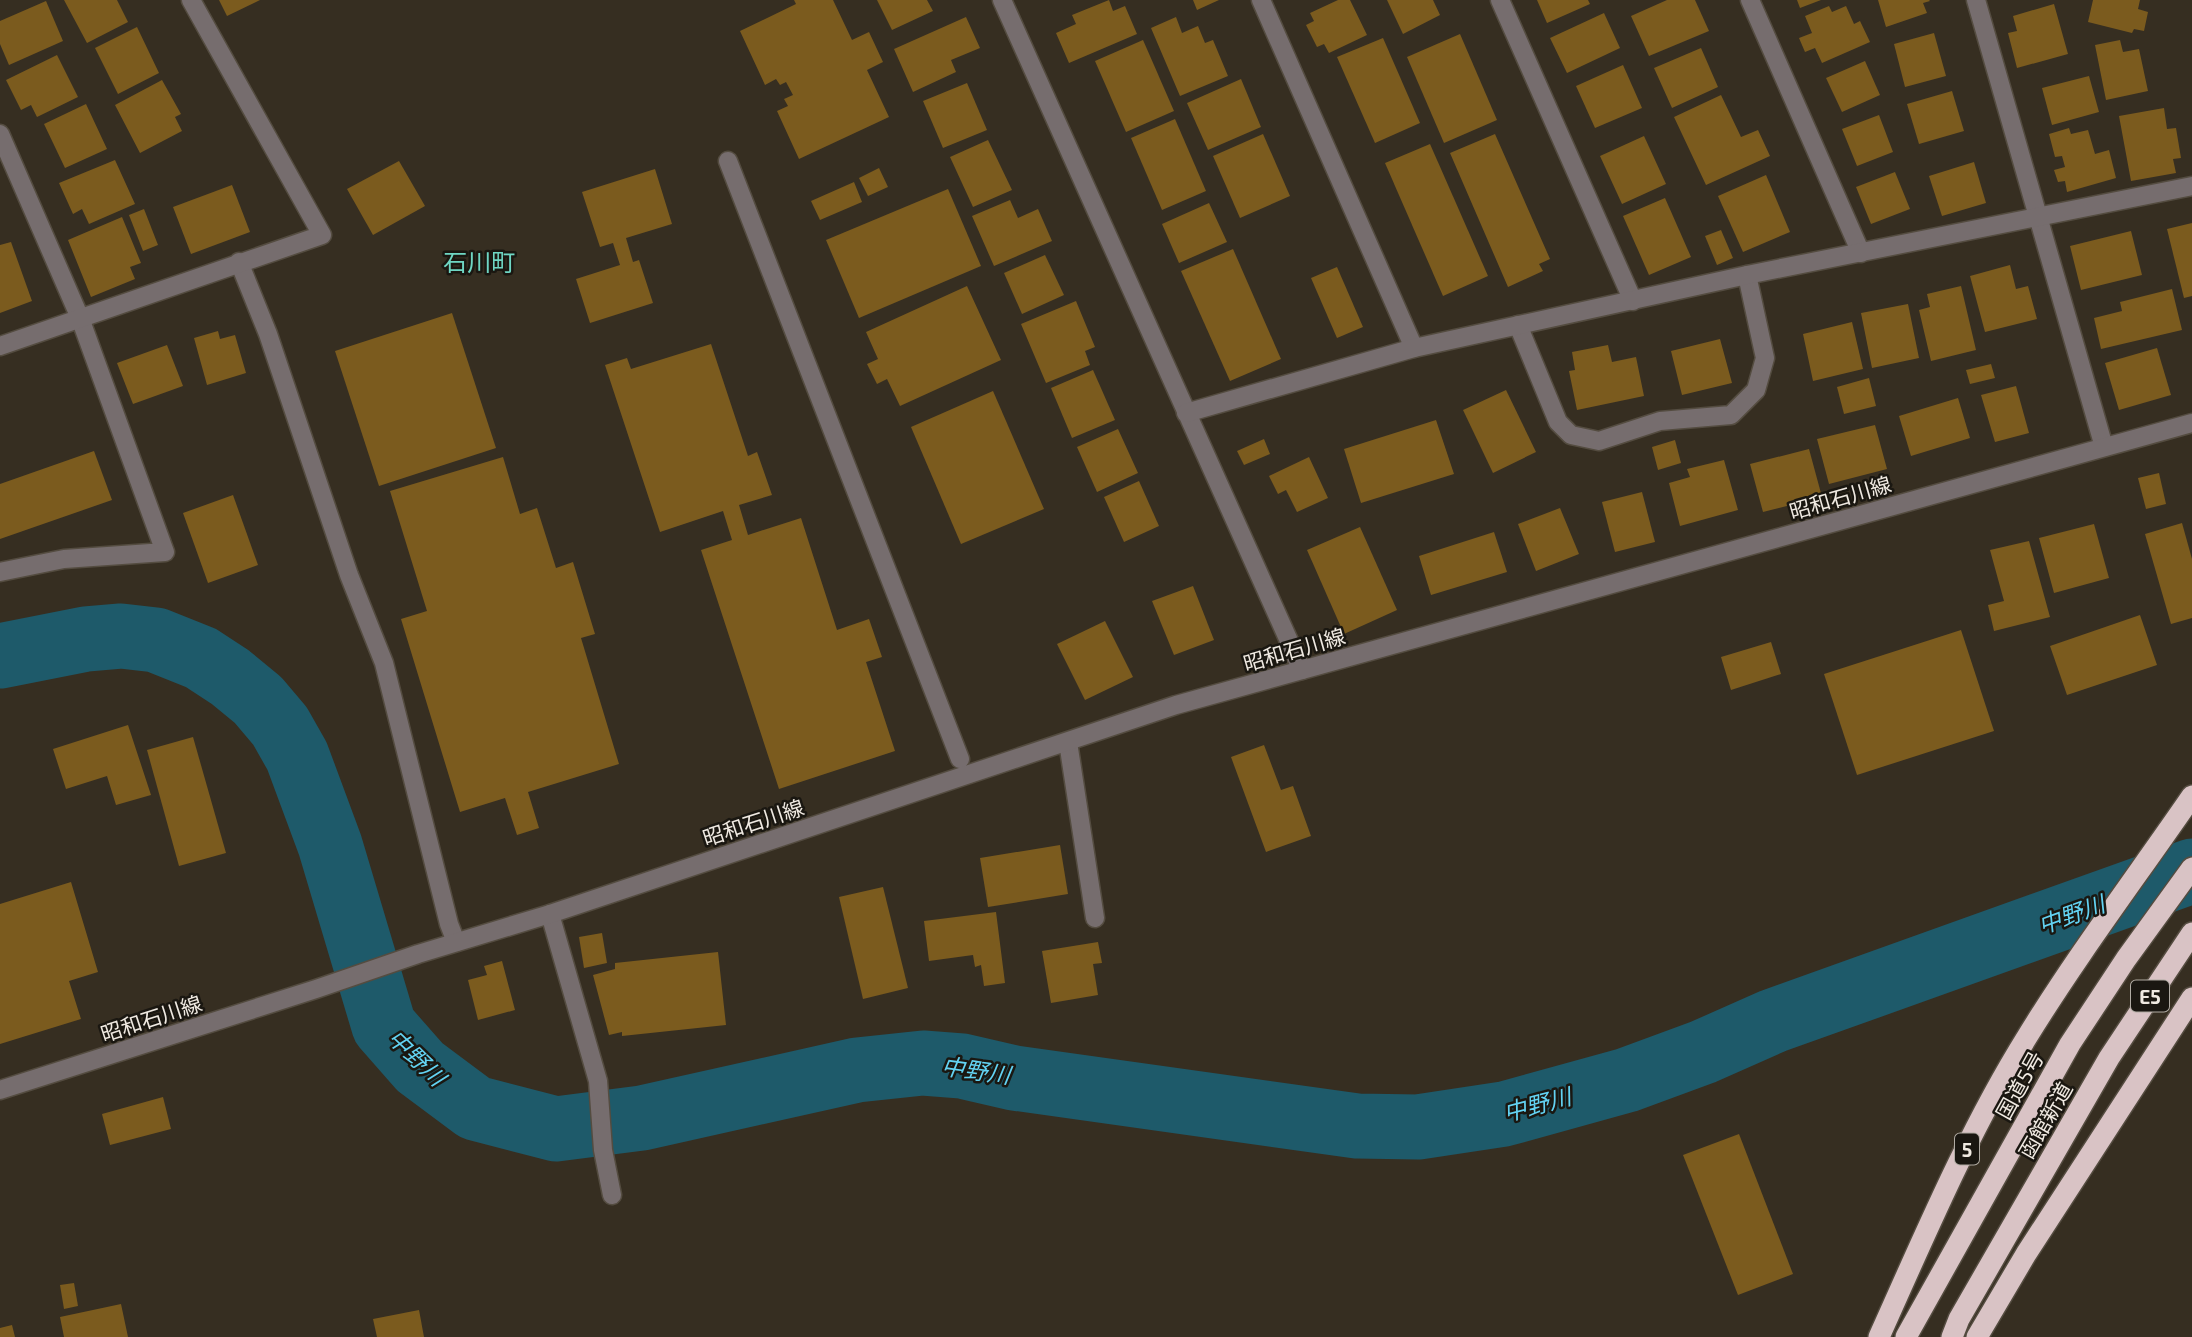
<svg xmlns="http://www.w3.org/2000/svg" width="2192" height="1337" viewBox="0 0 2192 1337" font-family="'Exo 2','Noto Sans JP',sans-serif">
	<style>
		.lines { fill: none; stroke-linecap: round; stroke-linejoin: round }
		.river { stroke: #1e5a6a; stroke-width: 65 }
		.building { fill: #7b5b1e }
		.minor-casing { stroke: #544c40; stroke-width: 21 }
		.highway-casing { stroke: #544c40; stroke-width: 24 }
		.minor { stroke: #766d6e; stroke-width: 18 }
		.highway { stroke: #d9c3c5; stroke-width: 21 }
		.labels { text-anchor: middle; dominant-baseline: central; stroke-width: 5; stroke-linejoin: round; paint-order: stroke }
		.shield { fill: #1a1711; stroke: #b0aba3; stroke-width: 2 }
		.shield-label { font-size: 19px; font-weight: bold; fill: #f0eae2 }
		.street-label { font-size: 21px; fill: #f0eae2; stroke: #1a1711 }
		.water-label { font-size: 23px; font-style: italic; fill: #63d3f3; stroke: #1a1711 }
		.quarter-label { font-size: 24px; fill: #6fd6c3; stroke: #1a1711 }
	</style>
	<rect width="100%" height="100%" fill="#362e21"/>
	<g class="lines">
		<!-- river -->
		<polyline class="river" points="0,656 86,639 121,636 156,640 201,658 230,677 258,700 280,726 297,756 330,845 384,1026 420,1067 475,1108 556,1129 642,1118 857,1070 923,1063 962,1066 1014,1078 1357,1126 1418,1127 1504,1114 1627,1080 1703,1052 1773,1021 2192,871"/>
	</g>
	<!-- building -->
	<g class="building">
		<polygon points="64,0 117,0 128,22 87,43"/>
		<polygon points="219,0 260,0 227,16"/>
		<polygon points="794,0 833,0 852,40 869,32 883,62 867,70 889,117 799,159 777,111 788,106 784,99 793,95 786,82 780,85 776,79 765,85 740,31 796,4"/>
		<polygon points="877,0 927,0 933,11 892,30"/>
		<polygon points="1109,0 1113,11 1125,6 1137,34 1069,63 1056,33 1076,24 1072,15"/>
		<polygon points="1193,0 1219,0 1197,10"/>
		<polygon points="1338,0 1350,0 1367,35 1329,53 1324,44 1317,47 1306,25 1314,21 1310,13"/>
		<polygon points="1387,0 1433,0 1440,15 1403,34"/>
		<polygon points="1537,0 1588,0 1590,4 1547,23"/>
		<polygon points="1667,0 1695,0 1709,31 1649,56 1631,16"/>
		<polygon points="1797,0 1821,0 1800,8"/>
		<polygon points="1878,0 1929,0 1930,1 1923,3 1927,13 1886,27"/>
		<polygon points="2093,0 2140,0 2138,9 2148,12 2144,31 2134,29 2132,33 2088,22"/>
		<polygon points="46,1 63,41 9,65 0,44 0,21"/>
		<polygon points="2054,4 2068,54 2017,68 2008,33 2017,31 2013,16"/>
		<polygon points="1829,6 1832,12 1846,6 1854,24 1860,21 1870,42 1822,63 1815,48 1805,52 1799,38 1812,33 1805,16"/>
		<polygon points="1604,13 1620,48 1567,73 1550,38"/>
		<polygon points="966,17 980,48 951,60 956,72 913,92 894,49"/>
		<polygon points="1176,17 1182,33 1198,26 1205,43 1213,40 1228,76 1180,96 1151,28"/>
		<polygon points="137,27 159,73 118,94 95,48"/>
		<polygon points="1934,33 1946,76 1905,87 1894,44"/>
		<polygon points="1460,34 1497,120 1444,143 1407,57"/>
		<polygon points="1383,38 1420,123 1375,143 1337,57"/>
		<polygon points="1143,40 1174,111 1126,132 1095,61"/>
		<polygon points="2120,40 2123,52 2139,49 2148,91 2106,100 2095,45"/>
		<polygon points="1701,48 1718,87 1672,108 1654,68"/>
		<polygon points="57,55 78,97 37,117 31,105 21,110 6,80"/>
		<polygon points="1865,61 1880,95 1842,112 1826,78"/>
		<polygon points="1623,65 1642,108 1595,128 1576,86"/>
		<polygon points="2089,76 2099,112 2052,125 2042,88"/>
		<polygon points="1241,79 1261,127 1208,150 1187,103"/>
		<polygon points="162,80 181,114 175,117 182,131 140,153 115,105"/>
		<polygon points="967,83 987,130 943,148 923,101"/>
		<polygon points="1952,91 1964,131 1919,144 1907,104"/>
		<polygon points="1721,95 1741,137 1758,130 1770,156 1706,185 1674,117"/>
		<polygon points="86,104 107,149 65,168 44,124"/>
		<polygon points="2164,108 2167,129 2176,128 2181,158 2173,159 2176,173 2131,181 2119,116"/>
		<polygon points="1879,115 1893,152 1857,166 1842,129"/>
		<polygon points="1175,119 1206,191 1162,210 1131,138"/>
		<polygon points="2069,128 2071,134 2088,130 2095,154 2109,150 2116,178 2067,192 2065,181 2058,182 2054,170 2065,167 2062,156 2055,157 2049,134"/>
		<polygon points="1263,134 1290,196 1240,218 1213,156"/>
		<polygon points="1495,134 1550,259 1539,264 1543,271 1508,287 1450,153"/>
		<polygon points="1644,136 1666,184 1622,204 1600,156"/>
		<polygon points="988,140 1012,190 973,207 950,157"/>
		<polygon points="1430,144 1488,276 1443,296 1385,163"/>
		<polygon points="115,160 135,204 89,224 82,209 73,214 59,183"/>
		<polygon points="399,161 425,206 373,235 347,189"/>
		<polygon points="1974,162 1986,203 1942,216 1929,176"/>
		<polygon points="879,168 888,187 868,196 859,178"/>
		<polygon points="655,169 672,224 626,238 633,262 639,260 653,303 590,323 576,279 620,265 613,243 600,247 582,192"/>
		<polygon points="1895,172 1910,209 1871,224 1856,187"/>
		<polygon points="1766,175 1790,232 1743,252 1718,196"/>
		<polygon points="854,182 862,202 820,220 811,201"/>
		<polygon points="232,185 250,232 191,254 173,207"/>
		<polygon points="948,189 981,266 859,318 826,240"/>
		<polygon points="1665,198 1691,257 1649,275 1623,216"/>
		<polygon points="1010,200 1018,218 1038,209 1052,241 994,266 972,216"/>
		<polygon points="1209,203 1227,242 1179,263 1162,224"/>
		<polygon points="144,209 158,245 143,251 129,215"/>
		<polygon points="122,217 141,263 130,267 135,279 91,297 68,240"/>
		<polygon points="2192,223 2192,296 2184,298 2167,229"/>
		<polygon points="1721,230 1733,258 1717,265 1705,236"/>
		<polygon points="2131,231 2142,275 2081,290 2070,246"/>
		<polygon points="11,242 32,301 0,313 0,245"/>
		<polygon points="1233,249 1281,359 1230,381 1181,271"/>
		<polygon points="1045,255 1064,295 1022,314 1004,273"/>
		<polygon points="2010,265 2016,289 2028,286 2037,319 1985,332 1970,276"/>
		<polygon points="1337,267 1363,327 1337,338 1311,278"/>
		<polygon points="967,286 1001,360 900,406 887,379 877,384 867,364 878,359 866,332"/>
		<polygon points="1961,286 1976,350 1931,361 1919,310 1930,307 1927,294"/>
		<polygon points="2172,289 2182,330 2101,349 2094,318 2122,311 2120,302"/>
		<polygon points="1076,301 1095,347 1085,351 1090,365 1046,383 1021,324"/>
		<polygon points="1908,304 1919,358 1872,368 1861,313"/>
		<polygon points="452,313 496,448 379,486 335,351"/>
		<polygon points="1852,322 1863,369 1813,381 1803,334"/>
		<polygon points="218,331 220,339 235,335 246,373 207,385 194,338"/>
		<polygon points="1720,339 1732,383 1682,395 1671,351"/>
		<polygon points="711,344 748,456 757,452 772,495 739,505 748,535 801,518 837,630 869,619 882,657 866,662 895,751 779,789 701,550 732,540 723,511 660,532 605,365 627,358 631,369"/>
		<polygon points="167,345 183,386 133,404 117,363"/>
		<polygon points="1608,345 1612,362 1636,357 1644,396 1577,410 1569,371 1575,370 1572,352"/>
		<polygon points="2157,348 2171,395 2119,410 2105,363"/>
		<polygon points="1991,364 1995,378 1970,384 1966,370"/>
		<polygon points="1093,370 1115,420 1072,438 1051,388"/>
		<polygon points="1869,378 1876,406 1844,414 1837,387"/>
		<polygon points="2016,386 2029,433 1995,442 1981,395"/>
		<polygon points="1506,390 1536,452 1493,473 1463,410"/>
		<polygon points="993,391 1044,509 961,544 911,427"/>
		<polygon points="1958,398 1970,438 1911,456 1899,416"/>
		<polygon points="1436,420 1454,474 1361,503 1344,449"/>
		<polygon points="1875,425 1887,469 1829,484 1817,439"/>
		<polygon points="1118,429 1138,473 1097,492 1077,447"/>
		<polygon points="1264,439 1270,454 1244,465 1237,451"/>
		<polygon points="1675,440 1681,463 1658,470 1652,447"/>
		<polygon points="1809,449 1822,497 1763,512 1750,464"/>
		<polygon points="94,451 112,500 0,539 0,484"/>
		<polygon points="503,457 520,514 537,508 556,568 573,562 595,634 581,638 619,764 528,792 539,828 517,835 505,798 460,812 401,619 427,611 390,491"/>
		<polygon points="1309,457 1328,498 1297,512 1286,490 1278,494 1269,476"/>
		<polygon points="1724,460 1738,510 1680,526 1669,483 1690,477 1687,469"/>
		<polygon points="2159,473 2166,504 2146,509 2138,478"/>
		<polygon points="1139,481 1159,526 1124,542 1104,497"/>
		<polygon points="1642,492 1655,542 1615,552 1602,502"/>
		<polygon points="233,495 258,565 208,583 183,513"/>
		<polygon points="1560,508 1579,554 1536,571 1518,524"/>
		<polygon points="2182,523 2192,559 2192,618 2171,624 2145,534"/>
		<polygon points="2094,524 2109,578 2054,593 2039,538"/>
		<polygon points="1360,527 1397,610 1344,634 1307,550"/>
		<polygon points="1494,532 1507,572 1431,595 1419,556"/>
		<polygon points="2029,541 2050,617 1994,631 1988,605 2004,601 1990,550"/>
		<polygon points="1193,586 1214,640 1174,655 1152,601"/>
		<polygon points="2140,615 2157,665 2067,695 2050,646"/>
		<polygon points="1105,621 1133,677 1085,700 1057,644"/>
		<polygon points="1961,630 1994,731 1857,775 1824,674"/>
		<polygon points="1771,642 1781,674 1731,690 1721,657"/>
		<polygon points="128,725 151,795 116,805 107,776 66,789 53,749"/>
		<polygon points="193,737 226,853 179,866 147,750"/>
		<polygon points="1264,745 1281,790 1293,786 1311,836 1266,852 1231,757"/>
		<polygon points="1060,845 1068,894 988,907 980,858"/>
		<polygon points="71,882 98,972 69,981 81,1019 0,1044 0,904"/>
		<polygon points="883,887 908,988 863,999 839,897"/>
		<polygon points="996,912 1005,983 984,986 981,965 975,967 973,955 929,961 924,921"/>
		<polygon points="602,933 607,963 584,968 579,937"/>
		<polygon points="1098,942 1102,963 1093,964 1098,995 1051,1003 1042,951"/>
		<polygon points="718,952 726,1025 622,1036 622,1032 609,1035 593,975 615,969 615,963"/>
		<polygon points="502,961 515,1010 478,1020 468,980 487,975 484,966"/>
		<polygon points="163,1097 171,1129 110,1145 102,1114"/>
		<polygon points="1739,1134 1793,1274 1738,1295 1683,1155"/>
		<polygon points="74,1283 78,1306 64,1309 60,1285"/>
		<polygon points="121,1304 128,1337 64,1337 60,1317"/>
		<polygon points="419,1310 424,1337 377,1337 373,1319"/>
		<polygon points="12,1325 15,1337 0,1337 0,1328"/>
	</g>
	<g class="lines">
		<defs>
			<g id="minor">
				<polyline points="1002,0 1302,670"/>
				<polyline points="1261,0 1414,348"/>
				<polyline points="1500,0 1633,301"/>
				<polyline points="1750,0 1861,253"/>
				<polyline points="1976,0 2104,447"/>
				<polyline points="0,134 80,318 165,552 64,559 0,572"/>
				<polyline points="728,161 960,759"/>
				<polyline points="239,262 268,334 349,575 384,663 449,924 456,942"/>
				<polyline points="1518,325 1558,422 1571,435 1599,441 1660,421 1731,415 1756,390 1765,358 1747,275"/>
				<polyline points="0,346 322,235 191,0"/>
				<polyline points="1186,413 1414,348 1747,275 2192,186"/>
				<polyline points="1068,742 1095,918"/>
				<polyline points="550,914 598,1081 603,1150 612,1195"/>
				<polyline points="0,1090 316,989 418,954 550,914 1176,705 2192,423"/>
			</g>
			<g id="highway">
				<path d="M1879,1337C1924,1237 1969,1130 2027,1037C2078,954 2137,876 2192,796"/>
				<polyline points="1906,1337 2070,1044 2126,959 2192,868"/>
				<polyline points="1952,1337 1959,1319 2109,1058 2192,933"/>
				<polyline points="1977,1337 2026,1254 2192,998"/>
			</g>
		</defs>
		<!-- minor casing -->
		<use href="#minor" class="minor-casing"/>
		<!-- highway casing -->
		<use href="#highway" class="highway-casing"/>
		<!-- minor -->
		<use href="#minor" class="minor"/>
		<!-- highway -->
		<use href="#highway" class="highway"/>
	</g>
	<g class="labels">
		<!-- shield labels -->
		<g class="shield">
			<rect x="2131" y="980.5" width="38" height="31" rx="5"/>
			<rect x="1955" y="1133.5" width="24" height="31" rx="5"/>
		</g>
		<g class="shield-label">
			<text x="2150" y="996">E5</text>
			<text x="1967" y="1149">5</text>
		</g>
		<!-- street labels -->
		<g class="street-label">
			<text transform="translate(1840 497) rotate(-16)">昭和石川線</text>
			<text transform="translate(1294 649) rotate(-16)">昭和石川線</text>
			<text transform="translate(753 822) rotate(-18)">昭和石川線</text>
			<text transform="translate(151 1018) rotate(-18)">昭和石川線</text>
			<text transform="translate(2019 1085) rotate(-61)">国道5号</text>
			<text transform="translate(2045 1120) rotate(-60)">函館新道</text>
		</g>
		<!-- water labels -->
		<g class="water-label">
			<text transform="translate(2071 914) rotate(-20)">中野川</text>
			<text transform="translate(417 1057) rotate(44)">中野川</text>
			<text transform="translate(976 1070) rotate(8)">中野川</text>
			<text transform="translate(1537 1104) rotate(-15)">中野川</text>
		</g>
		<!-- quarter labels -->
		<g class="quarter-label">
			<text x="479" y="261">石川町</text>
		</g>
	</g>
</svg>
